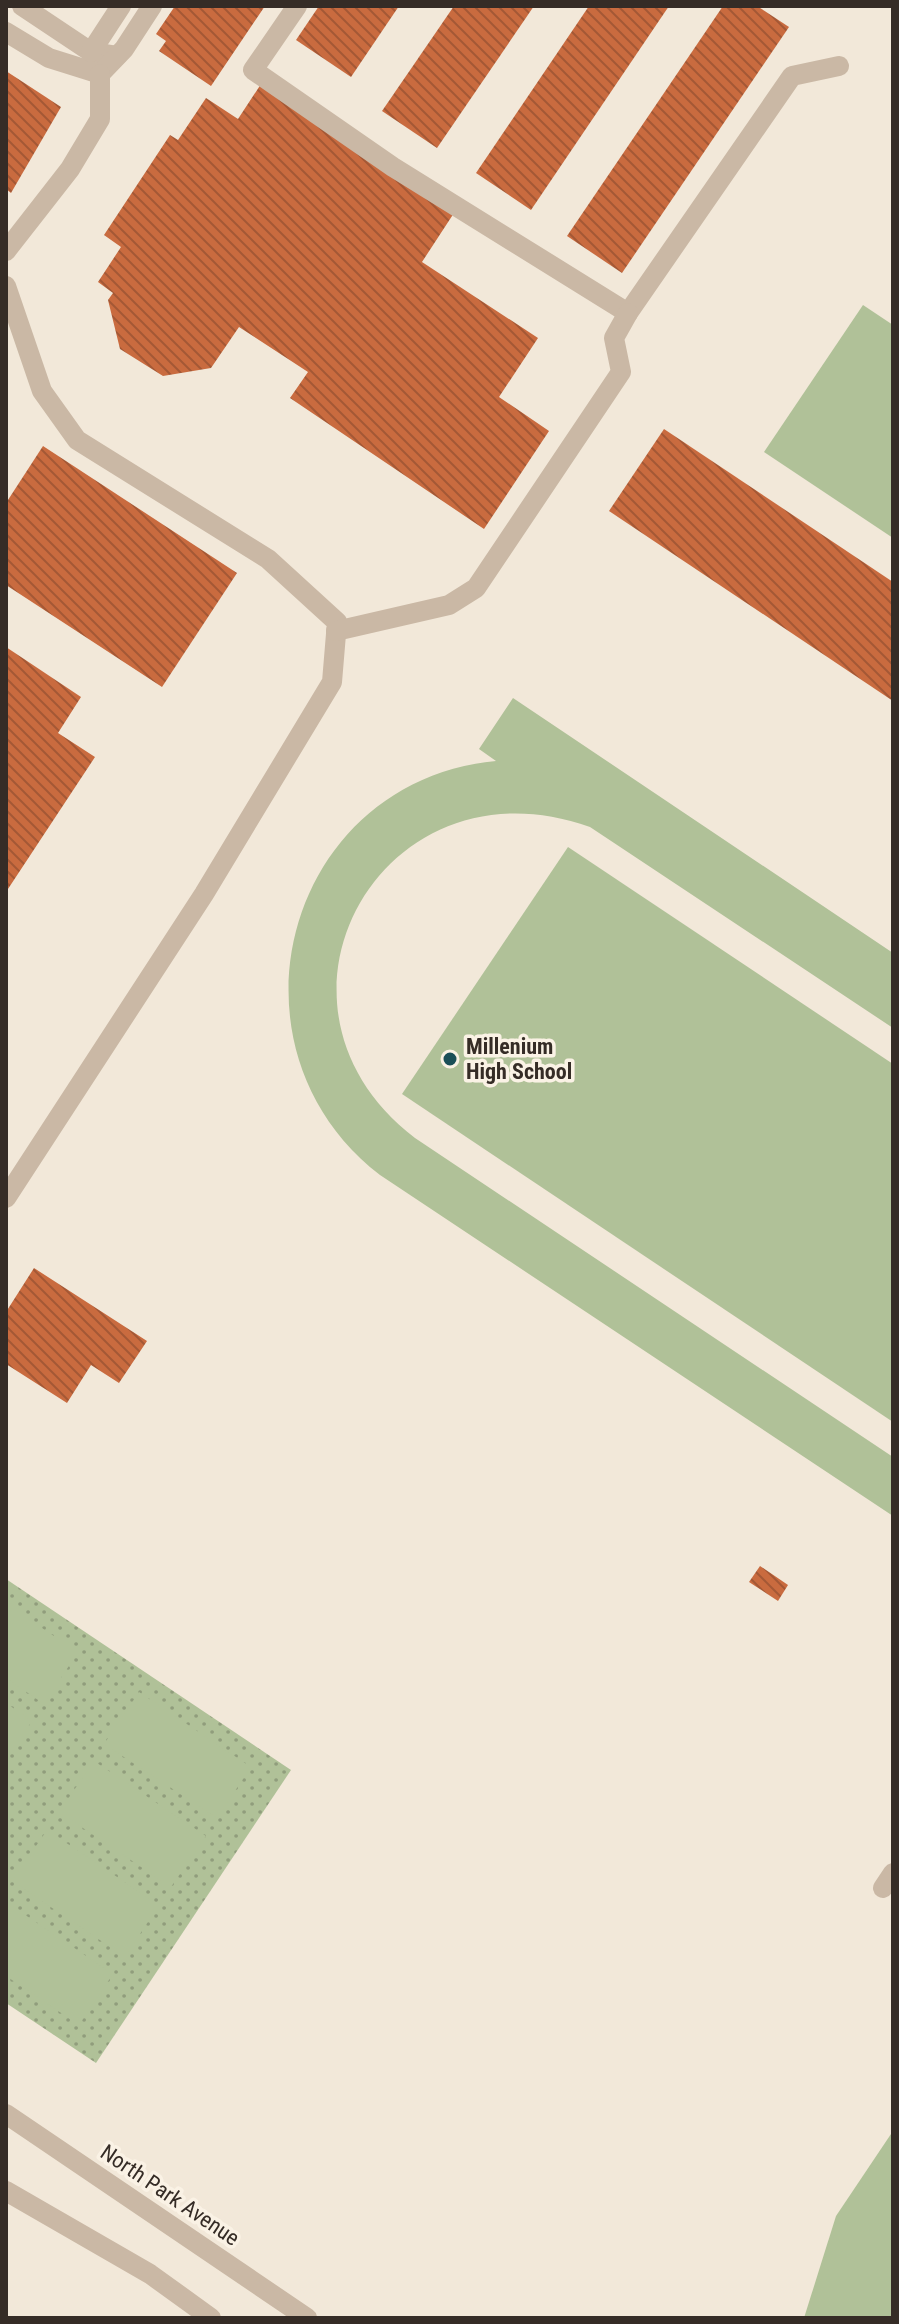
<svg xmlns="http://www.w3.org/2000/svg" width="899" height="2324" viewBox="0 0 899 2324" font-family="'Roboto Condensed',sans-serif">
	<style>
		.park { fill: url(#park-dots) }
		.pitch { fill: #b0c198 }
		.building { fill: url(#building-back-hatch) }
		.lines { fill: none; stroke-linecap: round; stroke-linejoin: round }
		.lane { stroke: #cab8a5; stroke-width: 20 }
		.street { stroke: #cab8a5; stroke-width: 20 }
		.poi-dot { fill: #1b4f58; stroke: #faf2e5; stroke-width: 3 }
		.labels { text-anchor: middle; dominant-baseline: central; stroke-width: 7; stroke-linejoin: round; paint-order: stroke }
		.poi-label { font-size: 22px; font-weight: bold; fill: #352c26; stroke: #faf2e5; text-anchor: start }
		.street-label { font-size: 22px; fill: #352c26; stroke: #faf2e5 }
	</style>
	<defs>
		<pattern id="park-dots" width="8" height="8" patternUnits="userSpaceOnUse" patternTransform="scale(2)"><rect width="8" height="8" fill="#b0c198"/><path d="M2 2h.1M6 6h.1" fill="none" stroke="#909d7c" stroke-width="1.8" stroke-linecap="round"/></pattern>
		<pattern id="building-back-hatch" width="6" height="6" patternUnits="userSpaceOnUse" patternTransform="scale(2)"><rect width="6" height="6" fill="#c96b3f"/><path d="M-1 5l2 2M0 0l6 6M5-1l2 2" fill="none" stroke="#a45835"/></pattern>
	</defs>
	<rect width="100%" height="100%" fill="#f2e8d9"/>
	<!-- park -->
	<polygon class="park" points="6,1579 291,1770 96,2063 6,2003"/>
	<!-- pitch -->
	<g class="pitch">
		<polygon points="863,305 893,325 893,538 764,452"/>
		<path d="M513,698L893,953V1028L590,827C382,752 241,1005 415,1138L893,1457V1516L380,1175C215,1048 285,781 496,761L479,749Z"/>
		<polygon points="568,847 893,1064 893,1422 402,1094"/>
		<polygon points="6,1604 78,1652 44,1704 6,1678"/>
		<polygon points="139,1692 251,1767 217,1818 104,1744"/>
		<polygon points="6,1703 32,1721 6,1761"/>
		<polygon points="94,1761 206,1836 171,1887 59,1812"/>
		<polygon points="47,1830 159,1905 125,1957 12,1881"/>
		<polygon points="6,1902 113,1974 79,2025 6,1976"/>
		<polygon points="893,2131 893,2318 804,2318 836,2216"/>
	</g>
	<!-- building -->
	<g class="building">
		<polygon points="175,6 265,6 211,86 159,51 166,41 156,34"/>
		<polygon points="319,6 399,6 351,77 296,40"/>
		<polygon points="454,6 534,6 437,148 382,111"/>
		<polygon points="589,6 669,6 531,210 476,173"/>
		<polygon points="723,6 757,6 789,27 622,273 567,236"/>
		<polygon points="6,71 61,107 11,193 6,189"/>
		<polygon points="261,84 454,213 422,262 538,338 499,397 549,431 484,529 290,398 308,372 239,327 211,368 163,376 120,349 108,300 113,293 98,282 121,247 104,235 170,135 178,140 206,98 238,119"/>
		<polygon points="664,429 893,582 893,701 609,511"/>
		<polygon points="43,446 237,573 162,687 6,585 6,503"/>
		<polygon points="6,647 81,697 58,733 95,757 6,892"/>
		<polygon points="34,1268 147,1341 119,1383 91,1365 67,1403 6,1364 6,1312"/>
		<polygon points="760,1566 788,1585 778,1601 749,1582"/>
	</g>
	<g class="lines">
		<!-- lane -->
		<g class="lane">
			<polyline points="22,6 91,52 117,56"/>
			<polyline points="297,6 253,70 393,167 628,313 792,76 839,66"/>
			<polyline points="6,32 49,58 100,74 124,49 152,6"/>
			<polyline points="91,52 121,6"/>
			<polyline points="6,251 70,169 100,119 100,74"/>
			<polyline points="6,286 42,391 77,440 268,559 337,622 332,682 204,894 6,1198"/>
			<polyline points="336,631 449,605 476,588 621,372 614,338 628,313"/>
			<polyline points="883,1888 893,1873"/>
		</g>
		<!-- street -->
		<g class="street">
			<polyline points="6,2114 307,2318"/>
			<polyline points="6,2191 150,2274 211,2318"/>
		</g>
	</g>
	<!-- markers -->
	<circle class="poi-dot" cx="450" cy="1059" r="8"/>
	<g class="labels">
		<!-- poi labels -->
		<g class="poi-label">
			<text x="466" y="1046">Millenium<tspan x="466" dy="25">High School</tspan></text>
		</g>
		<!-- street labels -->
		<g class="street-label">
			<text transform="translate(170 2195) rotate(34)">North Park Avenue</text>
		</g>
	</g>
	<!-- border -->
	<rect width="899" height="2324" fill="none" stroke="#352c26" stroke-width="16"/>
</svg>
